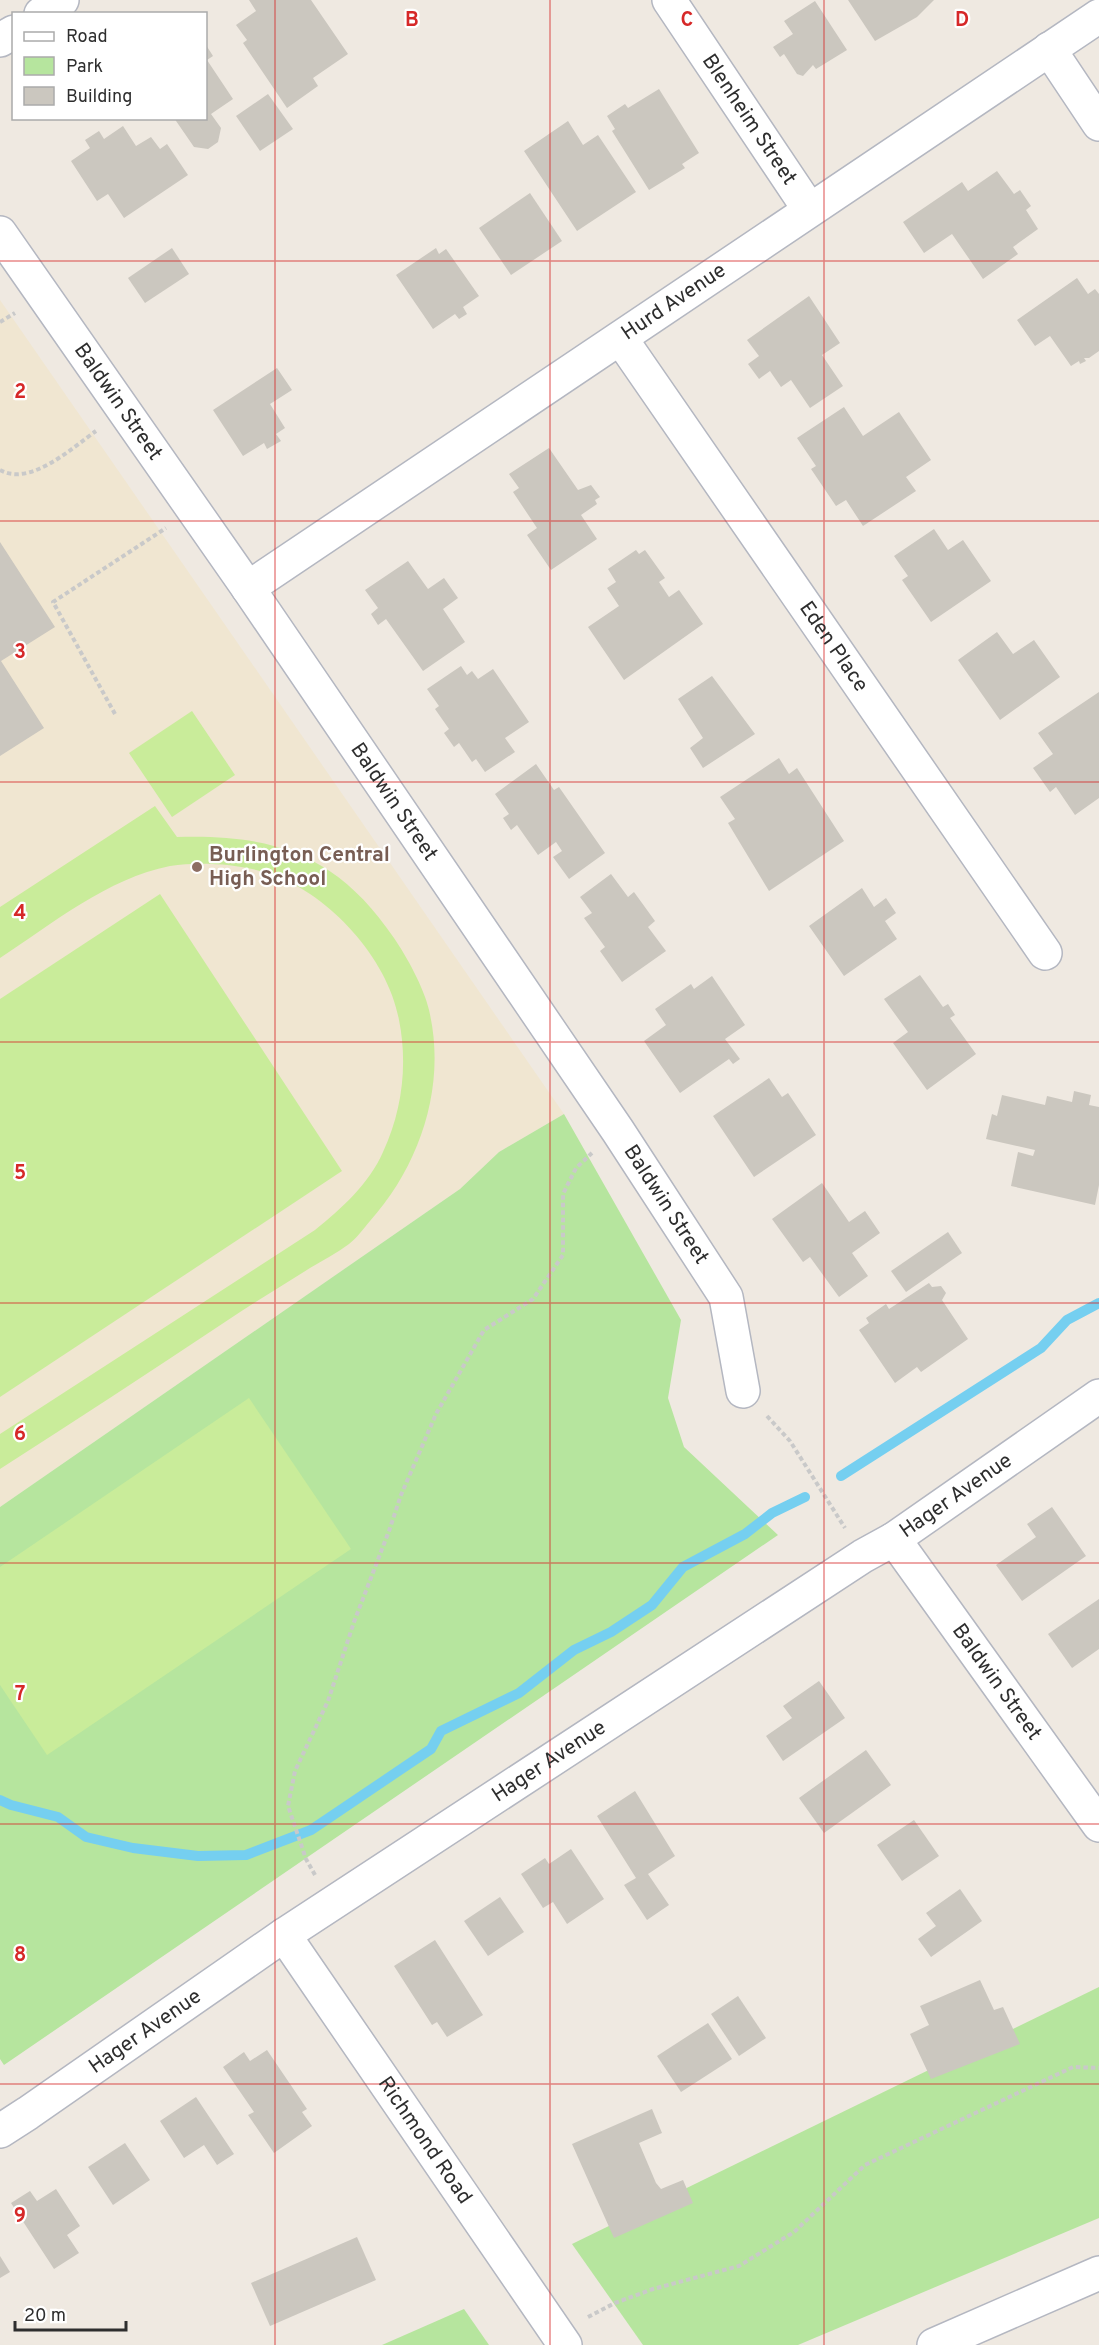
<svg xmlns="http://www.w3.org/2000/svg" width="1099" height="2345" viewBox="0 0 1099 2345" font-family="Overpass,sans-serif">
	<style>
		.education { fill: #f0e6d1 }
		.green { fill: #b6e59e }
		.pitch { fill: #c9ec9a }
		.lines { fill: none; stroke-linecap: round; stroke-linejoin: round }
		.stream { stroke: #75cff0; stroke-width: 10 }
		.building { fill: #cbc7bf }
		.minor-casing { stroke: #b4b7c1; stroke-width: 36 }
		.path { stroke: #c9c9c9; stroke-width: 4; stroke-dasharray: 4.5 3; stroke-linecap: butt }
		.minor { stroke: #fff; stroke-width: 33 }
		.grid { fill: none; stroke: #d62828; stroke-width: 1.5; stroke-opacity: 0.55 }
		.education-dot { fill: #8d6e63; stroke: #fff; stroke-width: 2 }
		.labels { text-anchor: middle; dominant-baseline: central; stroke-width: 4.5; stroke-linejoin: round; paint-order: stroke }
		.street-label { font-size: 21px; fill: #2e2e2e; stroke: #fff }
		.education-label { font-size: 21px; font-weight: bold; fill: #785e54; stroke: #fff; text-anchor: start }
		.grid-label { font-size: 20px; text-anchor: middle; font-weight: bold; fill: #d62828; stroke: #fff; stroke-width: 4.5; stroke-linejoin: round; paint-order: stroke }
	</style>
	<rect width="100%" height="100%" fill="#efe9e1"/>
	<!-- education -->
	<polygon class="education" points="0,300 564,1114 499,1152 460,1189 0,1507"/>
	<!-- green -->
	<g class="green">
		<polygon points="564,1114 681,1320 668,1398 684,1447 778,1535 4,2065 0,2059 0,1507 460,1189 499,1152"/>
		<polygon points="1099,1987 1099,2218 798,2345 643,2345 572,2244"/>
		<polygon points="464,2309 489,2345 382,2345"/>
	</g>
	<!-- pitch -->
	<g class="pitch">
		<polygon points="192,711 235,775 172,817 129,753"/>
		<path d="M155,806L177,837C274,834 338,855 394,938C407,957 424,988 429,1010C447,1086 420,1165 370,1221C363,1229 357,1238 349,1244C337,1253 323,1260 310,1268C282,1286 253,1303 225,1322C150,1372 75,1421 0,1469V1434L315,1230C341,1209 369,1184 383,1152C402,1111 408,1065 399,1020C388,959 331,896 273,875C243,864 202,861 170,866C108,878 52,924 0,958V907Z"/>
		<polygon points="160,894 342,1171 0,1397 0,999"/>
		<polygon points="249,1398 351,1549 47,1755 0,1685 0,1567"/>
	</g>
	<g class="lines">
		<!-- stream -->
		<g class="stream">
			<polyline points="841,1476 1041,1348 1067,1320 1099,1303"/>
			<polyline points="0,1800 11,1805 58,1817 86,1837 133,1848 198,1856 246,1855 311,1830 431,1749 441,1731 519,1693 574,1650 611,1632 652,1605 683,1567 745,1534 772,1513 805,1497"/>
		</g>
	</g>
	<!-- building -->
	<g class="building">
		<polygon points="249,0 311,0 348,54 313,78 318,86 287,108 243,43 247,40 236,25 256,11"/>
		<polygon points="848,0 934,0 917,17 875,41"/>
		<polygon points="815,1 847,50 816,69 813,65 803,76 797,74 784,54 780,57 773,47 793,34 784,21"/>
		<polygon points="206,45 213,56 207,60 233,99 211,114 221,128 218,142 208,149 194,147 174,118 206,118"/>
		<polygon points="659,89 699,153 682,164 685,168 649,190 612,131 615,129 607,116 625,104 628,108"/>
		<polygon points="268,94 293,129 260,151 236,116"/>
		<polygon points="568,121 583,145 598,135 636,192 577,231 524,151"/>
		<polygon points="123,126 136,146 151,137 160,149 167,144 188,175 124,218 108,194 97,201 71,161 90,148 85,140 99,131 104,139"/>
		<polygon points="997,171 1014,194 1020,190 1031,206 1026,210 1038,229 1013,247 1018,254 983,279 952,234 924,253 903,222 962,182 968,191"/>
		<polygon points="530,193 562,241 511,275 479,228"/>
		<polygon points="172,248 189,274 145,303 128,278"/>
		<polygon points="436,248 439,254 446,249 479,296 463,307 467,314 459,319 455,314 433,329 396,275"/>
		<polygon points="1077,278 1088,294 1095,289 1099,294 1099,351 1089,358 1084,358 1086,361 1080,364 1079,361 1071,366 1050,336 1035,346 1017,320"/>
		<polygon points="809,296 840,343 822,355 843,386 810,408 791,380 781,387 770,371 759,379 748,364 759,356 747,340"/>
		<polygon points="277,368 292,390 270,404 285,428 276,434 281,441 267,449 264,443 243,456 213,410"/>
		<polygon points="844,407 863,436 899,412 931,460 906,477 916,491 863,526 846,500 836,506 811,469 816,466 797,438"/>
		<polygon points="549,448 578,490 591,485 600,497 595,500 597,504 581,515 597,539 551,570 527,535 537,528 513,492 519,488 509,474"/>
		<polygon points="934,529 948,550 963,540 991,581 931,622 902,580 908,576 894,556"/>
		<polygon points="0,542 55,627 1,661 44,728 0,756"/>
		<polygon points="636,550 639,554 645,550 665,578 659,582 669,597 679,590 703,624 624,680 588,627 619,606 607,588 616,582 608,569"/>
		<polygon points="408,561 428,589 444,578 458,598 443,609 465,642 423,671 386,619 378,625 371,614 378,608 365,590"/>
		<polygon points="997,632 1013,654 1034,640 1060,677 1000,720 958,660"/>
		<polygon points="461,666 467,675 472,671 478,679 493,669 529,722 505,738 515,752 485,772 476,759 472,762 459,743 454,747 444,733 449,729 435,709 439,706 427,689"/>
		<polygon points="712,676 755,734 703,768 690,748 703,738 678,699"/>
		<polygon points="1099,692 1099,798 1075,815 1056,787 1050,792 1033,768 1053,754 1038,733"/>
		<polygon points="779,758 789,774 797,768 844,841 769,891 728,823 735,819 720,797"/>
		<polygon points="536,764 554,790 559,787 605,853 569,879 553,857 562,851 556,842 538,855 517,825 511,830 503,818 509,814 495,794"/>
		<polygon points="611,874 628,897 634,892 655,921 648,927 666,951 622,982 600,951 605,947 584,918 592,913 580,897"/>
		<polygon points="862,888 874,907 886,898 896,913 885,921 897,939 844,976 809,926"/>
		<polygon points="920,975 943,1007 948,1004 955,1015 950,1018 976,1054 927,1090 893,1043 908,1032 884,999"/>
		<polygon points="712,976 745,1025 725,1039 740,1059 733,1064 729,1059 680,1093 644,1041 666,1025 655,1009 691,984 694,989"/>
		<polygon points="769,1078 782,1097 788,1093 816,1135 754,1177 713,1116"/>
		<polygon points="1074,1091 1091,1095 1089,1105 1099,1107 1099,1185 1095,1205 1011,1186 1018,1152 1033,1156 1035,1150 986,1139 992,1114 997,1116 1002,1095 1045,1105 1047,1096 1072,1102"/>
		<polygon points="822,1183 849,1222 865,1211 880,1233 852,1253 868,1276 839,1297 810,1257 803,1262 772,1219"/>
		<polygon points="948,1232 962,1253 906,1292 891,1271"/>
		<polygon points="929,1283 932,1287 941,1286 946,1293 942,1300 968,1339 921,1372 917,1367 895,1383 859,1330 869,1323 866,1318 886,1304 889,1309"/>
		<polygon points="1052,1507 1086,1556 1022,1601 996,1565 1036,1537 1027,1524"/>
		<polygon points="1099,1599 1099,1649 1072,1668 1048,1634"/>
		<polygon points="819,1681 845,1718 783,1761 766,1736 792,1718 783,1706"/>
		<polygon points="866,1750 891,1785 824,1833 799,1798"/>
		<polygon points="635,1791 675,1856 648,1874 669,1905 647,1920 624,1885 636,1878 597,1816"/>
		<polygon points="914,1820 939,1856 902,1881 877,1845"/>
		<polygon points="571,1849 604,1899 567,1924 553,1902 543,1908 521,1874 545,1858 549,1864"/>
		<polygon points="960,1889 982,1921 931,1957 918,1939 936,1926 926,1913"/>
		<polygon points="500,1897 524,1932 488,1956 464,1921"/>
		<polygon points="435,1940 483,2015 447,2037 437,2022 432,2025 394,1966"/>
		<polygon points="980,1980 994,2010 1003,2007 1020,2044 931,2079 910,2034 929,2025 920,2006"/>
		<polygon points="738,1996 766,2038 739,2056 711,2014"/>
		<polygon points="708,2023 732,2059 681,2092 657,2056"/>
		<polygon points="267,2050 307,2109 302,2112 312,2126 274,2153 248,2115 254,2112 223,2067 244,2052 250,2061"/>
		<polygon points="196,2097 234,2154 217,2165 204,2145 184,2158 160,2121"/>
		<polygon points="652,2109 662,2133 639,2143 656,2183 661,2189 683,2180 693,2203 614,2238 572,2144"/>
		<polygon points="125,2143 150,2180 113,2205 88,2167"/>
		<polygon points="56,2189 80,2226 67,2235 79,2253 54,2269 11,2203 30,2191 37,2201"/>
		<polygon points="357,2237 376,2280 270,2326 251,2283"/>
		<polygon points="0,2256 10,2272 0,2278"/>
	</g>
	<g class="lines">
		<defs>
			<g id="minor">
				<path id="s1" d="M669,0L809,209"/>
				<polyline points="41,14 62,0"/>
				<polyline points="0,40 14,32"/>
				<polyline points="1049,49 1099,124"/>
				<path id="s2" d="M0,233L248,588L618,1131L726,1297L743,1391"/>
				<path id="s3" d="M621,339L1045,953"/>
				<path id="s4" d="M248,588L1099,16"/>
				<path id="s5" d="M894,1539L1099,1825"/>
				<path id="s6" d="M284,1935L565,2345"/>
				<path id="s7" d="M0,2131L28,2113L284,1935L863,1556L894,1539L1099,1396"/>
				<polyline points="934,2345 1099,2273"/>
			</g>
		</defs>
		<!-- minor casing -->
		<use href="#minor" class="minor-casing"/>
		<!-- path -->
		<g class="path">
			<polyline points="0,322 15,313"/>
			<path d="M0,470C30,487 72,448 96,431"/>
			<polyline points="115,714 53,602 166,528"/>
			<polyline points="767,1416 790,1441 845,1528"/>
			<polyline points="315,1875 306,1859 288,1806 295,1771 328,1701 354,1622 389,1531 401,1495 436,1414 484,1330 533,1299 563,1255 563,1194 576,1168 592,1153"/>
			<polyline points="588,2317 615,2303 653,2289 739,2266 794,2232 865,2165 1073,2067 1099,2068"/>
		</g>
		<!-- minor -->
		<use href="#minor" class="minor"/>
	</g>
	<!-- grid -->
	<path class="grid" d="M275,0V2345M550,0V2345M824,0V2345M0,261H1099M0,521H1099M0,782H1099M0,1042H1099M0,1303H1099M0,1563H1099M0,1824H1099M0,2084H1099"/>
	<!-- markers -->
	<circle class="education-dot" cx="197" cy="867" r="6"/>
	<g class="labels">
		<!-- street labels -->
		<g class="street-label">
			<text stroke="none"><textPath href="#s1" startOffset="144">Blenheim Street</textPath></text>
			<text stroke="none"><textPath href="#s4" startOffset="513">Hurd Avenue</textPath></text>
			<text stroke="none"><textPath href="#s2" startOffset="206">Baldwin Street</textPath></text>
			<text stroke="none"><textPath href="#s3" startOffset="374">Eden Place</textPath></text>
			<text stroke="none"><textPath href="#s2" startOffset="692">Baldwin Street</textPath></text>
			<text stroke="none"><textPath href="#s2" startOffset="1178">Baldwin Street</textPath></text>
			<text stroke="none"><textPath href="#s7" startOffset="1148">Hager Avenue</textPath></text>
			<text stroke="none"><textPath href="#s5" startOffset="176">Baldwin Street</textPath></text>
			<text stroke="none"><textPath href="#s7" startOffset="662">Hager Avenue</textPath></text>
			<text stroke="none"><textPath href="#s7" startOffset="176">Hager Avenue</textPath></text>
			<text stroke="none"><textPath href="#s6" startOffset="249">Richmond Road</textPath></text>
		</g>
		<!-- education labels -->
		<g class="education-label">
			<text x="209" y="855">Burlington Central<tspan x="209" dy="24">High School</tspan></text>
		</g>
	</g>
	<g class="grid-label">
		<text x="412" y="26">B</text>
		<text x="687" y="26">C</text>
		<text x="962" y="26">D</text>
		<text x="20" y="398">2</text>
		<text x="20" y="658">3</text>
		<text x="20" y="919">4</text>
		<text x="20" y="1179">5</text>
		<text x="20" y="1440">6</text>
		<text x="20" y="1700">7</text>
		<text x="20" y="1961">8</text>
		<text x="20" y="2222">9</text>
	</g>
	<!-- legend -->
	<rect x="12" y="12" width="195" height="108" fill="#ffffff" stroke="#ababab" stroke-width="1.5"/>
	<rect x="24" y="32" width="30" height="9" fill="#ffffff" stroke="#ababab" stroke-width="1.5"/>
	<text x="66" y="42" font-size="18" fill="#2e2e2e">Road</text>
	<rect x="24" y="57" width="30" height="18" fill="#b6e59e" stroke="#ababab" stroke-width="1.5"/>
	<text x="66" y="72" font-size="18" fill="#2e2e2e">Park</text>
	<rect x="24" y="87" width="30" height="18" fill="#cbc7bf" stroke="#ababab" stroke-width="1.5"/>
	<text x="66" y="102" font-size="18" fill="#2e2e2e">Building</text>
	<!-- scale -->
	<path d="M15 2321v9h111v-9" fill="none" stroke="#2e2e2e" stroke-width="3"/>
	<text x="24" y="2321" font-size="18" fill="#2e2e2e" stroke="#ffffff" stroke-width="4.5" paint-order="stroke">20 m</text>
</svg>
